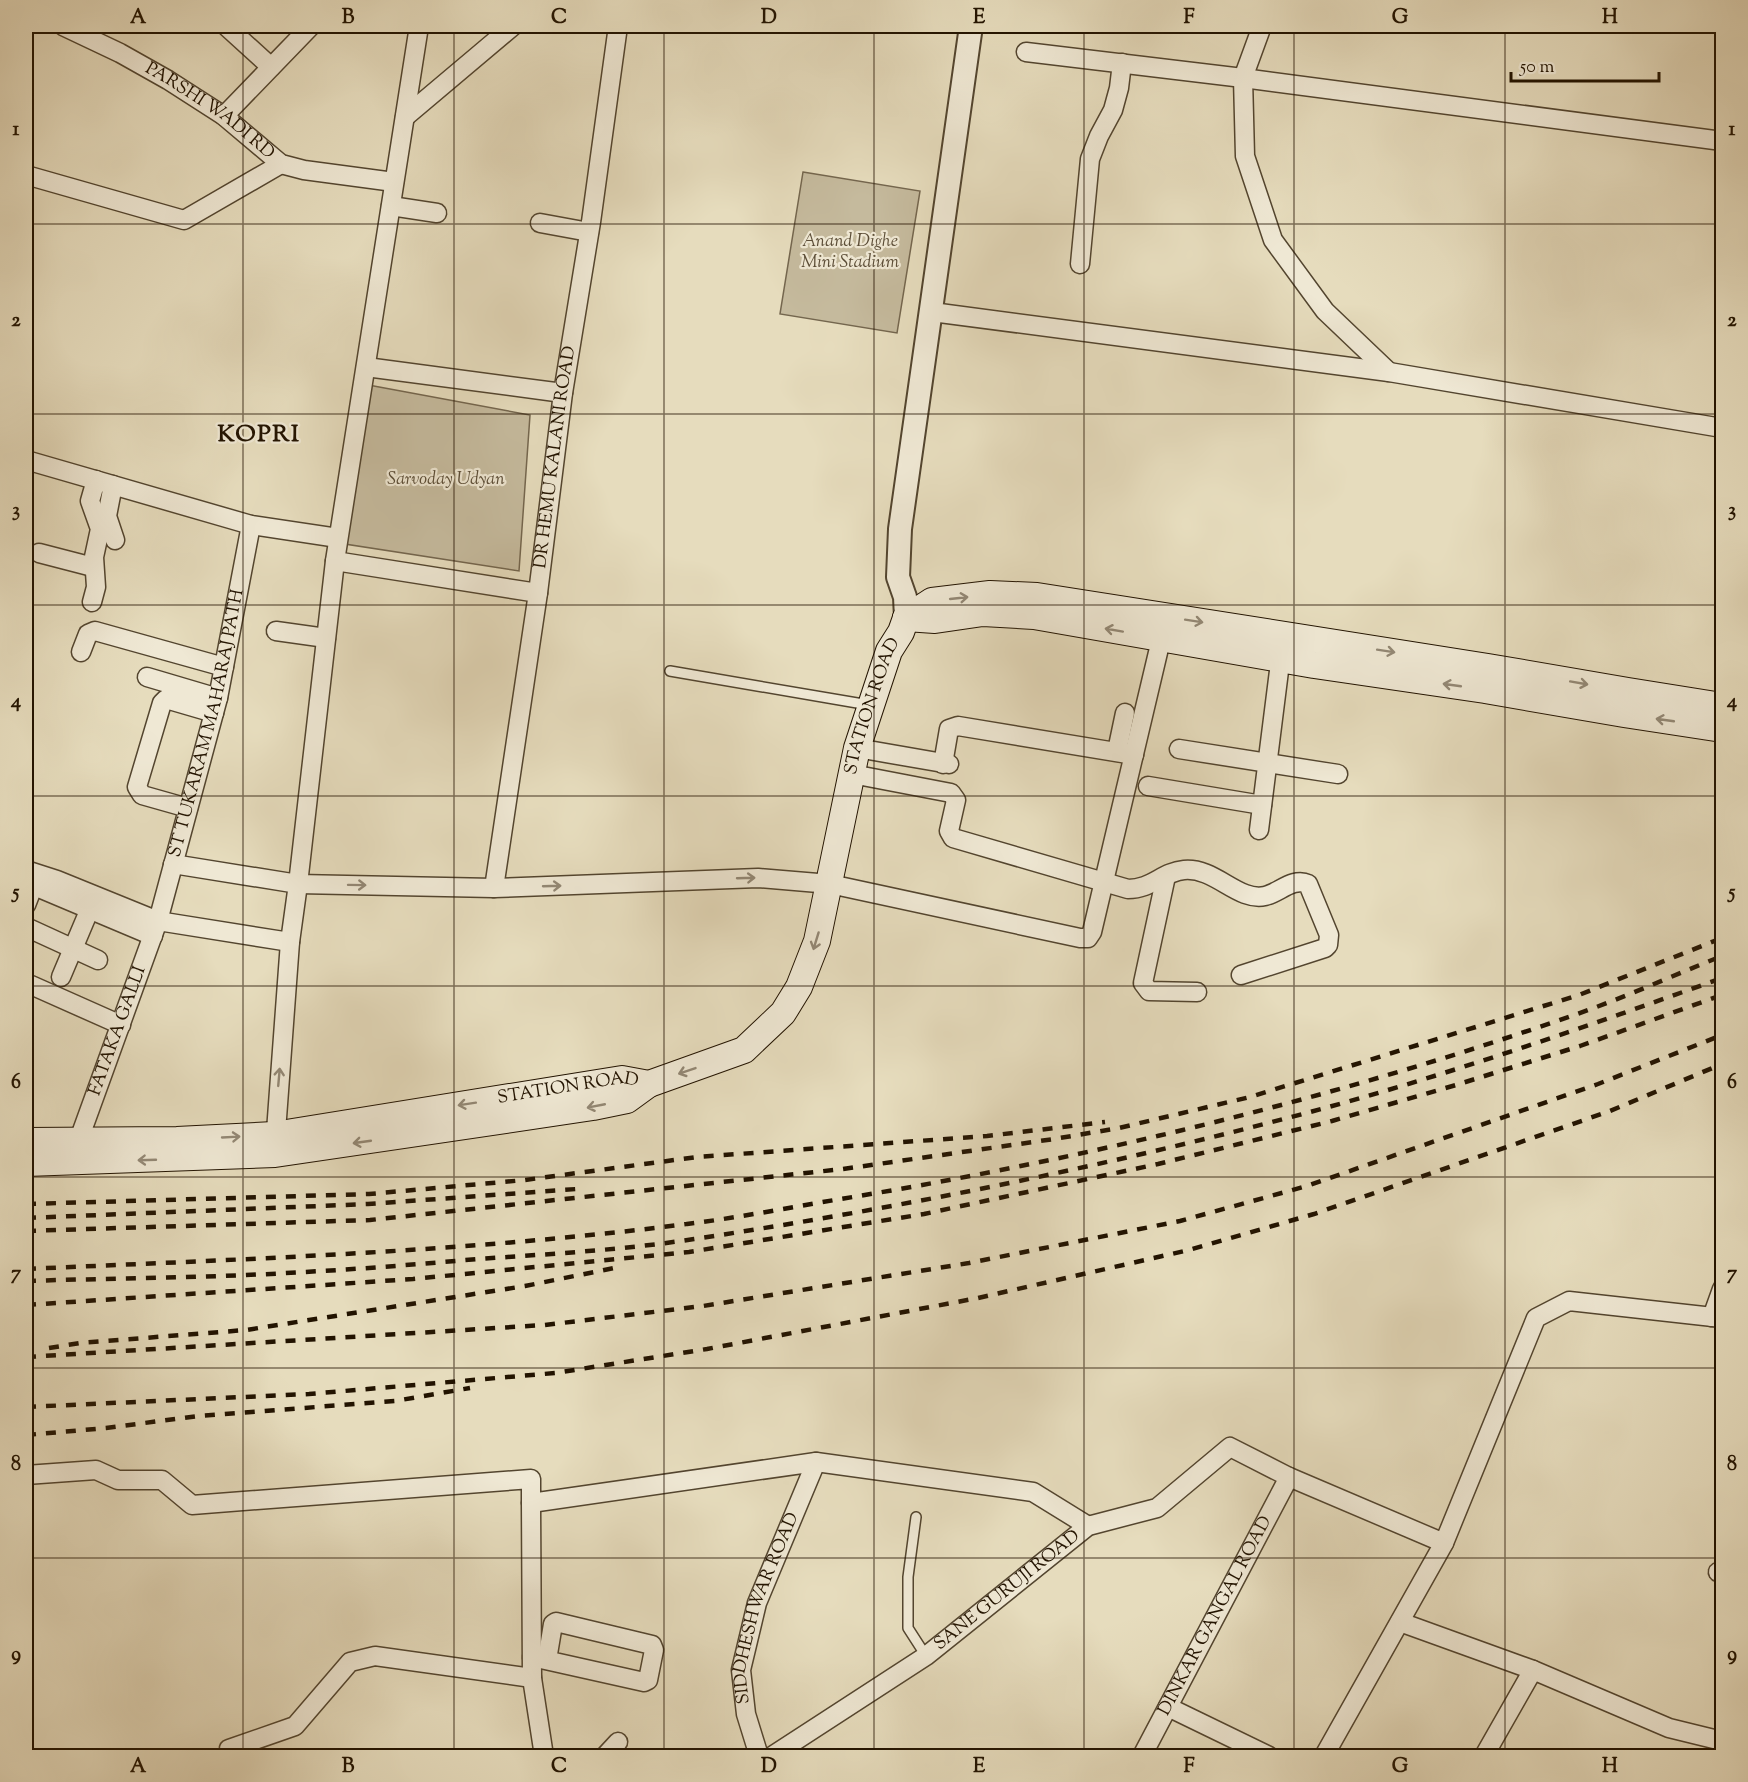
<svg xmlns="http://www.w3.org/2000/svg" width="1748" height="1782" viewBox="0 0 1748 1782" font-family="'Sorts Mill Goudy',serif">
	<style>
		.green { fill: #c5ba9d; stroke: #74664e; stroke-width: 1.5 }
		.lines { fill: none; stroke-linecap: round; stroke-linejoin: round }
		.service-casing { stroke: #53452f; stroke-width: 12 }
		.minor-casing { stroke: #53452f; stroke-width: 21 }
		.tertiary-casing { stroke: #53452f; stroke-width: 26 }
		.secondary-casing { stroke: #221300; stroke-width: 28 }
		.service { stroke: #efe8d4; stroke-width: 9 }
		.minor { stroke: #efe8d4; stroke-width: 18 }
		.tertiary { stroke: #efe8d4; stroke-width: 22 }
		.secondary { stroke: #efe8d4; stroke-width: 26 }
		.rail { stroke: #221300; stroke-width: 4.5; stroke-dasharray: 10 10; stroke-linecap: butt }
		.oneway { stroke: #938875 }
		.grid { fill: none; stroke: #221300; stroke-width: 1.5; stroke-opacity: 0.55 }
		.labels { text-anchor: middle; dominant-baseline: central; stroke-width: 4.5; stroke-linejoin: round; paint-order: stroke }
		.street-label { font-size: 18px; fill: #221300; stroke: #efe8d4 }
		.park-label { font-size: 18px; font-style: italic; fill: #5b4d37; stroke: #efe8d4 }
		.district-label { font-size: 24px; font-weight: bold; letter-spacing: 1.5px; fill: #221300; stroke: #efe8d4 }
		.neatline { fill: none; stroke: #221300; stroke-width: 2 }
		.grid-label { font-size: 20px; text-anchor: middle; font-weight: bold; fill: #221300 }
	</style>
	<rect width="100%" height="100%" fill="#e6dcbd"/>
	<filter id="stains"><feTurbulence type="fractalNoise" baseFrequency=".00333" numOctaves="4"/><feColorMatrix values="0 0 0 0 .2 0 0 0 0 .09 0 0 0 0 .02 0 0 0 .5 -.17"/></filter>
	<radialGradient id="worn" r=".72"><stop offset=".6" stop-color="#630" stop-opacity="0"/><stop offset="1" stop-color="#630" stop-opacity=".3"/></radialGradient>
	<!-- green -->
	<g class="green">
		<polygon points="803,172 920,191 897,333 780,314"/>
		<polygon points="363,384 530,415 519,571 345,544"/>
	</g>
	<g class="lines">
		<defs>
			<g id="service">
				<polyline points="670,671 869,705"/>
				<polyline points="916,1517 908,1577 908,1628 926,1656"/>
			</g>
			<g id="minor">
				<path id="s1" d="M63,26L120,53L168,80L224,116L281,164L304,170L394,182"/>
				<polyline points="226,26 271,67"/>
				<polyline points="1262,26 1243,78 1245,156 1273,240 1325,311 1389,372"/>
				<polyline points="1026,52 1243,78 1722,141"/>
				<polyline points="224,116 311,26"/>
				<polyline points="405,117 513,26"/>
				<polyline points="26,175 184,220 281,164"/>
				<polyline points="391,206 437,213"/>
				<polyline points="540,223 589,232"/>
				<polyline points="1080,264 1090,159 1099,136 1113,110 1119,88 1122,63"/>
				<polyline points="932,312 1389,372 1722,428"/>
				<polyline points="366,367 563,393"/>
				<polyline points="26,460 251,525 338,538"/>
				<polyline points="113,485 107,516 115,540"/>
				<polyline points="39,553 93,567"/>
				<polyline points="335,561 538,593"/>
				<polyline points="92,602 96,587 94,557 100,529 90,501 96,480"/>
				<polyline points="276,631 326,638"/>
				<polyline points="81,652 88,634 95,631 224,667"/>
				<polyline points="147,677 218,698"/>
				<polyline points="857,748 949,764"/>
				<polyline points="1179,749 1338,774"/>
				<polyline points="1117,751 1125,713"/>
				<polyline points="943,764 949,729 958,726 1134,755"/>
				<path d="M852,774L951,793L956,800L949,831L953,838L1128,889C1152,889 1162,872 1184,870C1215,867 1238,902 1265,896C1279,893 1293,877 1308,884L1329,935L1328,945L1325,948L1241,975"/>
				<polyline points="1148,786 1262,805"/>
				<polyline points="188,808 142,795 137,787 162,703 166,699 214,713"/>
				<polyline points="1259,830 1282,647"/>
				<polyline points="173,864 298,884 494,888 758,878 830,884 1080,938 1088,938 1092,932 1164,627"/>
				<polyline points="26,870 57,880 158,921 290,942"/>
				<polyline points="1166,876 1143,983 1149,991 1197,992"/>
				<polyline points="26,887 39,888 153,936"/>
				<path id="s2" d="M494,888L538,593L563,393L591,222L618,26"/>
				<polyline points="26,905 33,887"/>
				<polyline points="26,927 98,960"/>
				<polyline points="61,977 94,899"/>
				<polyline points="26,985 31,985 121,1025"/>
				<polyline points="275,1145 290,942 298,884 335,561 419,26"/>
				<path id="s3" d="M78,1150V1142L158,921L218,698L251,525"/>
				<polyline points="1712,1317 1722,1289"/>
				<polyline points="26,1475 96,1470 118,1480 162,1480 192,1505 531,1479 531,1503 816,1462 1033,1492 1088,1526"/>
				<polyline points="531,1503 532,1678 544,1756"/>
				<polyline points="1718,1572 1722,1573"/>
				<polyline points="1400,1622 1533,1670 1669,1728 1722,1741"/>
				<polyline points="532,1657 644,1682 648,1680 654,1650 652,1645 556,1622 553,1624 547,1660"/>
				<polyline points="1168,1707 1269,1756"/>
				<polyline points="229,1756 229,1749 295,1726 350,1662 375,1656 532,1678"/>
				<polyline points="605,1756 618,1742"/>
				<path id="s4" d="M759,1756L746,1714L741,1670L757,1603L816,1462"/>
				<path id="s5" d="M772,1756L926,1656L1088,1526L1157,1508L1230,1447L1289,1477L1444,1543"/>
				<path id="s6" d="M1142,1756L1289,1477"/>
				<polyline points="1324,1756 1444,1543 1536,1318 1569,1301 1722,1318"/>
				<polyline points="1484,1756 1533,1670"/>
			</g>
			<polyline id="tertiary" points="906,618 905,597 898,577 900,529 971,26"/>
			<g id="secondary">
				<polyline points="906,618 932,601 990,594 1037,596 1488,667 1628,691 1722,706"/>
				<polyline points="906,618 935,620 983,613 1034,616 1314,665 1485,690 1624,714 1722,729"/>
				<path id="s7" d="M26,1141L177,1140L274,1135L622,1079L649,1084L744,1050L783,1013L799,987L817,941L857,748L889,651L901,632L906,618"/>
				<polyline points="26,1163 275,1154 593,1107 627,1100 649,1084"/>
			</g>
		</defs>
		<!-- service casing -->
		<use href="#service" class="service-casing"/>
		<!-- minor casing -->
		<use href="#minor" class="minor-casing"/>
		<!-- tertiary casing -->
		<use href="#tertiary" class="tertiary-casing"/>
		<!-- secondary casing -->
		<use href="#secondary" class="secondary-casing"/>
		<!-- service -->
		<use href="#service" class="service"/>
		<!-- minor -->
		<use href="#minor" class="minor"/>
		<!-- tertiary -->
		<use href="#tertiary" class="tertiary"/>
		<!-- secondary -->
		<use href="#secondary" class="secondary"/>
		<!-- rail -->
		<g class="rail">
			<polyline points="26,1204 369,1194 525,1180 697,1157 987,1136 1105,1122"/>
			<polyline points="26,1218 368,1204 577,1189"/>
			<polyline points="26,1231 370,1220 843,1169 1054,1139 1119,1128 1250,1097 1579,995 1722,938"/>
			<path d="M26,1269C246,1259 468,1252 687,1224C744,1217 802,1205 859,1196C1103,1155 1343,1096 1577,1014C1626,997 1674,975 1722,956"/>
			<path d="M26,1281C118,1278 211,1278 304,1272C362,1269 420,1264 478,1259C550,1254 623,1250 694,1239C907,1207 1118,1164 1325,1108C1460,1071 1591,1025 1722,978"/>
			<polyline points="26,1305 413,1279 689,1252 924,1214 1158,1164 1332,1121 1456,1085 1580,1046 1722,995"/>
			<polyline points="49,1348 80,1343 246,1330 525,1286 619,1267"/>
			<polyline points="26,1357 545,1325 703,1306 969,1263 1180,1221 1307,1186 1598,1084 1722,1035"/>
			<polyline points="26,1407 309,1394 555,1373 707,1349 978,1298 1189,1250 1314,1214 1610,1111 1722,1064"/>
			<polyline points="26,1435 106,1428 198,1416 395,1401 470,1388"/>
		</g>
	</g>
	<!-- one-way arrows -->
	<defs><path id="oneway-shaft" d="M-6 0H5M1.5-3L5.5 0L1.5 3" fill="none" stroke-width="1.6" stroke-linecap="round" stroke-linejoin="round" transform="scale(1.5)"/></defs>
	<g class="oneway">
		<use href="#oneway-shaft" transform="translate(959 598) rotate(-6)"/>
		<use href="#oneway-shaft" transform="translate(1194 621) rotate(9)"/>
		<use href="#oneway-shaft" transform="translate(1114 630) rotate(-170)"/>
		<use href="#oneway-shaft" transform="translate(1386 651) rotate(9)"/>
		<use href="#oneway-shaft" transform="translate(1579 683) rotate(10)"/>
		<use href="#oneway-shaft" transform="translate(1452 685) rotate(-172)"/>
		<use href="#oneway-shaft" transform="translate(1665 720) rotate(-172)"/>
		<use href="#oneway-shaft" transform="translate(746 878) rotate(-2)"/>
		<use href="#oneway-shaft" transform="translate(357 885) rotate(1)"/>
		<use href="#oneway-shaft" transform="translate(552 886) rotate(-2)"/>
		<use href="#oneway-shaft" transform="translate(816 941) rotate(107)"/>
		<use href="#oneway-shaft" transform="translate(687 1071) rotate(161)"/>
		<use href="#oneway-shaft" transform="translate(279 1077) rotate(-85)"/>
		<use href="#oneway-shaft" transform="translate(467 1104) rotate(171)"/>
		<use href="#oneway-shaft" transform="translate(596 1106) rotate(169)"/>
		<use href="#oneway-shaft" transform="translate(231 1137) rotate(-3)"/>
		<use href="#oneway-shaft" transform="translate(362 1142) rotate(172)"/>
		<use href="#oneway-shaft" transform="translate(147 1160) rotate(178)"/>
	</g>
	<!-- grid -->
	<path class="grid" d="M243,26V1756M454,26V1756M664,26V1756M874,26V1756M1084,26V1756M1294,26V1756M1505,26V1756M26,224H1722M26,414H1722M26,605H1722M26,796H1722M26,986H1722M26,1177H1722M26,1368H1722M26,1558H1722"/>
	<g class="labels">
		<!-- street labels -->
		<g class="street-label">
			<text stroke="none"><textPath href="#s1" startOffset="170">PARSHI WADI RD</textPath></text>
			<text stroke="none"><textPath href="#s2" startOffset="435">DR HEMU KALANI ROAD</textPath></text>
			<text stroke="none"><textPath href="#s7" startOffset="1104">STATION ROAD</textPath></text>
			<text stroke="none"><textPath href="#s3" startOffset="447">ST TUKARAM MAHARAJ PATH</textPath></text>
			<text stroke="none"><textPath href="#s3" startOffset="126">FATAKA GALLI</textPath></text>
			<text stroke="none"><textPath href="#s7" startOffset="546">STATION ROAD</textPath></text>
			<text stroke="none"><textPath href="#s5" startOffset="288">SANE GURUJI ROAD</textPath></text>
			<text stroke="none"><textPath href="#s4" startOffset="154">SIDDHESHWAR ROAD</textPath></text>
			<text stroke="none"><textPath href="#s6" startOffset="158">DINKAR GANGAL ROAD</textPath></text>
		</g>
		<!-- park labels -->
		<g class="park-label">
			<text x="850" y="242">Anand Dighe<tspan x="850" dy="21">Mini Stadium</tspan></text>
			<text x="446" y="480">Sarvoday Udyan</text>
		</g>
		<!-- district labels -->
		<g class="district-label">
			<text x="259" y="435">KOPRI</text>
		</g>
	</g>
	<!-- margin -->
	<rect width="1748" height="1782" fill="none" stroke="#e6dcbd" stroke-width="66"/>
	<!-- scale -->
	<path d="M1511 72v9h148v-9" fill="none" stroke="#221300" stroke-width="3"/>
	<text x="1520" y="72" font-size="18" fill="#221300" stroke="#efe8d4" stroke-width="4.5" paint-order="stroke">50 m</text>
	<rect x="33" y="33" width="1682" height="1716" class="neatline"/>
	<g class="grid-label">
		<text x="138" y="23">A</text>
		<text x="348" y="23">B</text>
		<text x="559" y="23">C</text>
		<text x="769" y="23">D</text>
		<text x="979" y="23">E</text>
		<text x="1189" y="23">F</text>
		<text x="1400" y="23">G</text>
		<text x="1610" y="23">H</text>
		<text x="16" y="135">1</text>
		<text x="1732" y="135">1</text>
		<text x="16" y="326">2</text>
		<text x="1732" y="326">2</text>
		<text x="16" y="516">3</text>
		<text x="1732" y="516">3</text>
		<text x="16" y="707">4</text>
		<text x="1732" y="707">4</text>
		<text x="16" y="898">5</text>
		<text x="1732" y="898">5</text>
		<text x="16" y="1088">6</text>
		<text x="1732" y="1088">6</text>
		<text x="16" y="1279">7</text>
		<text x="1732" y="1279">7</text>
		<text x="16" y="1470">8</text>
		<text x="1732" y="1470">8</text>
		<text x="16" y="1660">9</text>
		<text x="1732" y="1660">9</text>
		<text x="138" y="1772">A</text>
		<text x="348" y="1772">B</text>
		<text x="559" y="1772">C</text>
		<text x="769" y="1772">D</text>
		<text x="979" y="1772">E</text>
		<text x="1189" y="1772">F</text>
		<text x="1400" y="1772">G</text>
		<text x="1610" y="1772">H</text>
	</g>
	<rect width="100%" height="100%" filter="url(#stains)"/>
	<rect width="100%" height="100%" fill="url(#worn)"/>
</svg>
